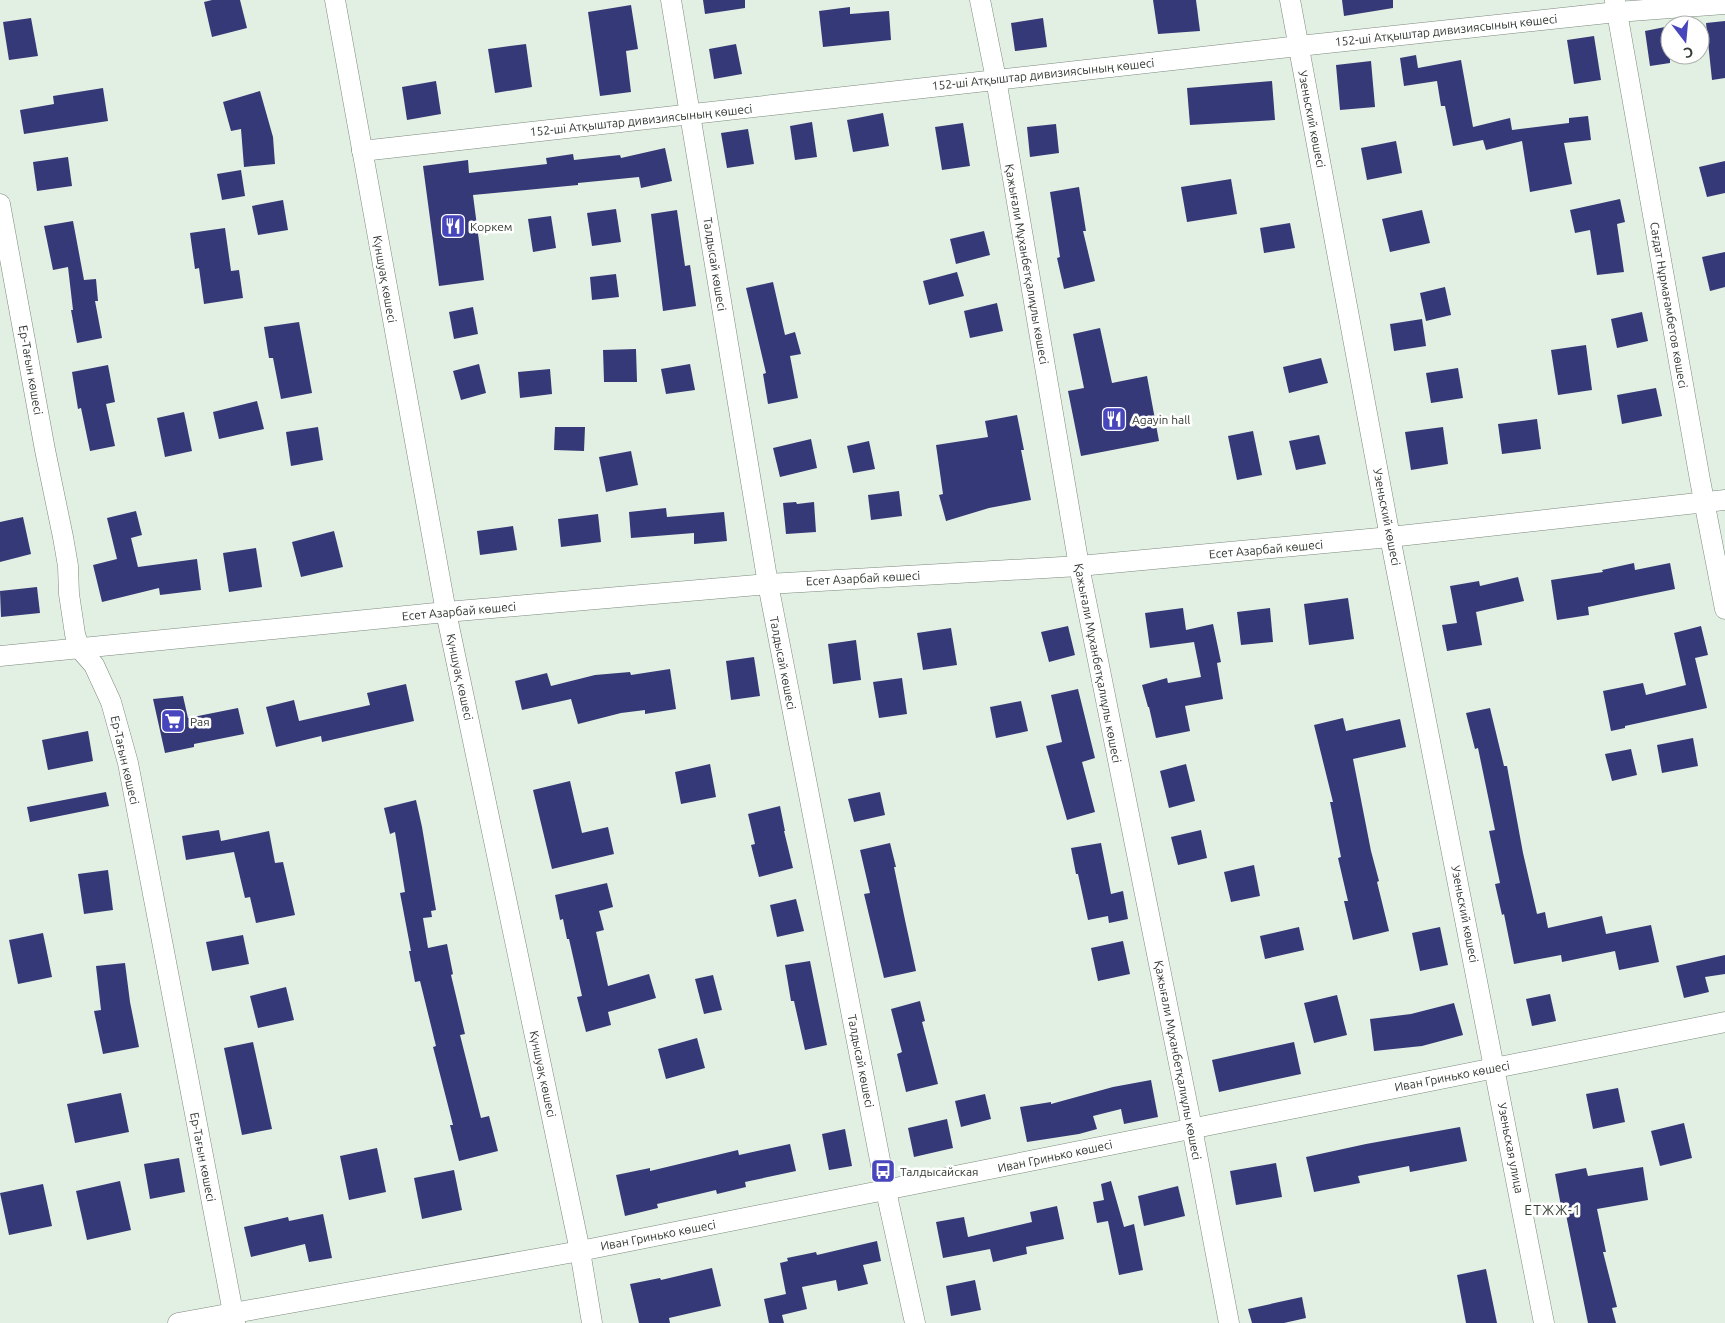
<svg xmlns="http://www.w3.org/2000/svg" width="1725" height="1323" viewBox="0 0 1725 1323" font-family="Ubuntu,sans-serif">
	<style>
		.building { fill: #363977 }
		.lines { fill: none; stroke-linecap: round; stroke-linejoin: round }
		.minor-casing { stroke: #7c897d; stroke-width: 21 }
		.minor { stroke: #fff; stroke-width: 20 }
		.labels { text-anchor: middle; dominant-baseline: central; stroke-width: 5; stroke-linejoin: round; paint-order: stroke }
		.street-label { font-size: 12px; fill: #333833; stroke: #fff }
		.poi-label { font-size: 12px; fill: #333833; stroke: #fff; text-anchor: start }
		.neighbourhood-label { font-size: 14px; letter-spacing: 1px; fill: #364137; stroke: #fff }
	</style>
	<rect width="100%" height="100%" fill="#e2f0e3"/>
	<!-- building -->
	<g class="building">
		<polygon points="212,0 240,0 247,28 212,37 204,2"/>
		<polygon points="703,0 745,0 745,8 705,14"/>
		<polygon points="1153,0 1196,0 1200,31 1158,34"/>
		<polygon points="1342,0 1393,0 1393,8 1344,16"/>
		<polygon points="631,5 638,49 626,51 631,92 600,96 588,12"/>
		<polygon points="850,7 850,14 889,11 891,40 823,47 819,11"/>
		<polygon points="31,18 38,56 9,60 3,22"/>
		<polygon points="1043,18 1047,47 1015,51 1011,23"/>
		<polygon points="1725,21 1725,78 1712,80 1706,23"/>
		<polygon points="1670,26 1670,63 1650,66 1645,31"/>
		<polygon points="1594,36 1601,80 1574,84 1567,40"/>
		<polygon points="526,44 532,87 495,93 488,49"/>
		<polygon points="736,44 742,74 714,79 709,49"/>
		<polygon points="1416,55 1418,68 1461,60 1473,127 1510,118 1512,130 1569,123 1569,118 1588,116 1591,140 1564,143 1572,184 1530,192 1522,141 1486,150 1483,140 1453,146 1445,106 1441,106 1437,81 1404,86 1400,58"/>
		<polygon points="1371,61 1375,107 1340,110 1336,65"/>
		<polygon points="436,81 441,114 407,120 402,87"/>
		<polygon points="1272,81 1275,120 1190,125 1187,88"/>
		<polygon points="103,88 108,121 24,134 20,110 54,104 53,96"/>
		<polygon points="260,91 273,137 275,164 244,167 241,129 231,131 223,102"/>
		<polygon points="883,113 889,146 853,152 847,120"/>
		<polygon points="812,122 817,157 795,160 790,126"/>
		<polygon points="963,123 970,166 942,170 935,127"/>
		<polygon points="1056,124 1059,153 1030,157 1027,127"/>
		<polygon points="748,129 754,164 727,168 721,133"/>
		<polygon points="1396,141 1402,173 1367,180 1361,148"/>
		<polygon points="665,148 672,181 641,188 639,177 578,183 578,185 473,195 484,280 439,286 423,166 468,160 469,173 547,164 546,158 573,154 574,160 620,155 621,158"/>
		<polygon points="68,157 72,186 37,191 33,162"/>
		<polygon points="1725,161 1725,193 1707,197 1699,167"/>
		<polygon points="241,170 245,196 222,200 217,174"/>
		<polygon points="1231,179 1237,214 1187,222 1181,187"/>
		<polygon points="1079,187 1086,231 1083,231 1095,281 1064,289 1057,258 1060,257 1050,192"/>
		<polygon points="1620,199 1625,222 1617,224 1624,272 1597,275 1590,230 1575,233 1570,210"/>
		<polygon points="283,200 288,230 258,235 252,206"/>
		<polygon points="616,209 621,242 592,246 587,213"/>
		<polygon points="677,210 685,266 690,265 696,306 663,311 651,214"/>
		<polygon points="1422,210 1430,243 1390,252 1382,219"/>
		<polygon points="551,216 556,248 533,252 528,219"/>
		<polygon points="73,221 84,280 96,279 98,301 95,301 102,338 77,343 71,310 73,310 68,267 53,270 44,226"/>
		<polygon points="1290,223 1295,248 1264,253 1260,228"/>
		<polygon points="225,228 231,271 239,270 243,298 204,304 199,268 195,269 190,233"/>
		<polygon points="984,231 990,255 956,264 950,239"/>
		<polygon points="1725,252 1725,287 1710,291 1702,257"/>
		<polygon points="957,272 964,296 929,305 923,281"/>
		<polygon points="616,274 619,297 592,300 590,277"/>
		<polygon points="773,282 785,335 795,332 801,354 790,356 798,398 768,404 763,374 766,373 746,288"/>
		<polygon points="1445,287 1451,315 1426,321 1420,293"/>
		<polygon points="997,303 1003,331 970,338 964,311"/>
		<polygon points="473,307 478,334 454,339 449,312"/>
		<polygon points="1642,312 1648,341 1617,348 1611,319"/>
		<polygon points="1422,319 1426,346 1394,351 1390,324"/>
		<polygon points="299,322 312,393 281,399 273,358 269,358 264,327"/>
		<polygon points="1100,328 1112,383 1147,376 1159,441 1081,456 1068,391 1084,388 1073,334"/>
		<polygon points="1586,345 1592,390 1558,395 1551,350"/>
		<polygon points="636,349 637,382 604,382 603,350"/>
		<polygon points="1321,358 1328,383 1289,393 1283,367"/>
		<polygon points="479,364 486,393 461,400 453,371"/>
		<polygon points="690,364 695,390 666,394 661,369"/>
		<polygon points="108,365 115,402 106,404 115,446 90,451 81,408 78,409 72,372"/>
		<polygon points="1458,368 1463,398 1431,403 1426,373"/>
		<polygon points="550,369 552,394 520,398 518,372"/>
		<polygon points="1656,388 1662,416 1622,424 1617,395"/>
		<polygon points="257,401 264,429 219,439 213,412"/>
		<polygon points="184,412 192,451 165,457 157,418"/>
		<polygon points="1017,415 1024,450 1021,450 1031,500 989,508 946,521 939,495 943,494 936,445 988,437 985,421"/>
		<polygon points="1537,419 1541,449 1502,454 1498,424"/>
		<polygon points="318,427 323,460 291,466 286,432"/>
		<polygon points="555,427 585,427 584,451 554,450"/>
		<polygon points="1443,427 1448,464 1411,470 1405,432"/>
		<polygon points="1253,431 1262,475 1237,480 1228,436"/>
		<polygon points="1319,435 1326,464 1296,470 1289,441"/>
		<polygon points="811,439 817,468 780,477 773,448"/>
		<polygon points="869,441 875,469 853,473 847,446"/>
		<polygon points="631,451 638,485 606,492 599,457"/>
		<polygon points="899,491 902,516 871,520 868,495"/>
		<polygon points="796,502 797,504 814,502 816,532 786,534 783,503"/>
		<polygon points="666,508 667,517 724,512 727,541 694,544 694,533 631,538 629,512"/>
		<polygon points="136,511 142,535 131,538 138,567 197,559 201,590 160,595 159,588 102,602 93,565 117,559 107,518"/>
		<polygon points="598,514 601,542 561,547 558,519"/>
		<polygon points="23,517 31,554 0,562 0,522"/>
		<polygon points="513,526 517,550 480,555 477,531"/>
		<polygon points="334,531 343,567 301,577 292,542"/>
		<polygon points="256,548 262,587 229,592 223,553"/>
		<polygon points="1634,563 1635,570 1670,563 1675,589 1588,607 1589,615 1557,620 1551,580 1603,572 1602,570"/>
		<polygon points="1518,577 1524,601 1476,612 1482,645 1447,651 1442,625 1457,623 1450,586 1479,581 1480,586"/>
		<polygon points="37,587 40,613 1,617 0,591"/>
		<polygon points="1348,598 1354,639 1309,645 1304,604"/>
		<polygon points="1183,608 1186,630 1213,624 1221,662 1217,663 1223,699 1185,706 1190,731 1156,738 1149,707 1148,707 1142,685 1167,678 1168,683 1201,677 1194,642 1150,648 1145,613"/>
		<polygon points="1270,608 1273,642 1241,645 1237,612"/>
		<polygon points="1068,626 1075,655 1049,662 1041,632"/>
		<polygon points="1701,626 1708,655 1695,658 1707,708 1625,726 1625,728 1611,731 1603,691 1643,683 1646,695 1686,685 1674,633"/>
		<polygon points="951,628 957,665 923,670 917,633"/>
		<polygon points="856,640 861,680 833,684 828,644"/>
		<polygon points="754,657 760,696 731,700 726,661"/>
		<polygon points="670,669 676,709 645,714 645,710 621,713 578,724 571,699 522,710 515,681 547,673 551,686 595,675 630,672 631,675"/>
		<polygon points="902,678 907,714 879,718 873,682"/>
		<polygon points="406,684 414,721 322,742 321,736 276,747 266,707 294,700 299,721 370,705 367,693"/>
		<polygon points="1078,689 1095,758 1082,762 1095,812 1067,820 1046,746 1062,742 1051,695"/>
		<polygon points="183,696 188,718 238,708 244,734 194,744 194,747 165,753 153,699"/>
		<polygon points="1021,701 1028,731 996,738 990,707"/>
		<polygon points="1490,708 1504,766 1507,766 1523,853 1537,914 1545,912 1548,928 1602,916 1606,934 1651,925 1659,962 1619,970 1615,951 1562,962 1561,955 1514,964 1504,914 1502,915 1495,884 1500,883 1489,831 1495,830 1478,748 1475,749 1466,713"/>
		<polygon points="1343,718 1346,731 1400,719 1406,747 1353,759 1371,851 1379,881 1377,882 1389,931 1353,940 1344,901 1348,901 1338,858 1341,857 1330,802 1333,802 1314,725"/>
		<polygon points="88,731 93,761 48,770 42,740"/>
		<polygon points="1693,738 1698,766 1662,773 1657,745"/>
		<polygon points="1631,749 1637,775 1612,781 1605,754"/>
		<polygon points="710,764 716,797 681,804 675,772"/>
		<polygon points="1186,764 1195,801 1169,808 1160,771"/>
		<polygon points="570,781 582,833 608,827 614,854 552,869 533,790"/>
		<polygon points="106,792 109,806 30,822 27,807"/>
		<polygon points="880,792 885,815 854,822 848,799"/>
		<polygon points="416,800 422,827 436,910 431,911 432,917 423,918 428,948 447,944 453,974 451,975 465,1034 460,1035 481,1118 489,1116 498,1151 459,1161 450,1125 453,1125 433,1047 436,1046 420,981 415,982 409,951 411,951 400,893 405,892 395,832 390,834 384,808"/>
		<polygon points="780,806 785,831 784,831 793,868 759,877 751,845 755,844 748,814"/>
		<polygon points="219,830 221,841 269,831 275,863 283,862 295,915 256,923 250,897 245,898 234,852 186,860 182,836"/>
		<polygon points="1201,830 1207,858 1178,865 1171,837"/>
		<polygon points="890,843 896,867 894,867 905,920 916,971 884,978 864,894 870,893 860,850"/>
		<polygon points="1101,843 1111,894 1123,891 1128,919 1109,923 1108,916 1088,920 1078,874 1076,874 1071,848"/>
		<polygon points="1254,865 1260,896 1231,902 1224,872"/>
		<polygon points="108,870 113,910 84,914 78,874"/>
		<polygon points="607,883 613,907 599,911 604,930 596,932 608,986 649,974 656,998 608,1012 611,1025 586,1032 577,997 582,996 569,939 567,939 563,919 560,920 555,895"/>
		<polygon points="796,899 804,931 777,937 770,905"/>
		<polygon points="1299,927 1304,950 1265,959 1260,936"/>
		<polygon points="1440,927 1448,965 1420,971 1412,933"/>
		<polygon points="43,933 52,977 18,984 9,940"/>
		<polygon points="243,935 249,964 212,971 206,942"/>
		<polygon points="1123,941 1130,974 1098,981 1091,948"/>
		<polygon points="1725,955 1725,974 1705,977 1709,992 1684,998 1676,966"/>
		<polygon points="810,961 827,1045 805,1050 794,1001 791,1001 785,965"/>
		<polygon points="125,963 130,1002 139,1047 103,1054 94,1011 101,1010 96,966"/>
		<polygon points="713,975 722,1010 704,1014 695,979"/>
		<polygon points="286,987 294,1020 258,1028 250,996"/>
		<polygon points="1550,994 1556,1021 1532,1026 1526,999"/>
		<polygon points="1337,995 1347,1035 1314,1043 1304,1003"/>
		<polygon points="920,1001 925,1021 922,1022 938,1084 906,1092 897,1054 902,1052 891,1009"/>
		<polygon points="1454,1003 1463,1035 1422,1046 1374,1051 1370,1019 1411,1014"/>
		<polygon points="697,1038 705,1068 666,1079 658,1049"/>
		<polygon points="253,1042 272,1129 242,1135 224,1048"/>
		<polygon points="1294,1042 1301,1074 1219,1092 1212,1060"/>
		<polygon points="1151,1080 1158,1117 1124,1124 1121,1109 1093,1116 1097,1129 1079,1134 1027,1142 1020,1107 1051,1102 1051,1104 1113,1087"/>
		<polygon points="1618,1088 1625,1122 1593,1129 1586,1094"/>
		<polygon points="121,1093 129,1132 75,1143 67,1104"/>
		<polygon points="985,1094 991,1119 961,1127 955,1101"/>
		<polygon points="947,1119 953,1148 914,1157 908,1128"/>
		<polygon points="1684,1123 1692,1158 1660,1166 1651,1131"/>
		<polygon points="1460,1127 1467,1161 1410,1172 1409,1166 1358,1176 1360,1183 1314,1192 1306,1157 1366,1144"/>
		<polygon points="845,1129 852,1166 829,1170 822,1134"/>
		<polygon points="790,1144 796,1171 745,1182 746,1187 717,1194 716,1190 657,1204 658,1208 625,1216 616,1175 650,1168 650,1171 738,1150 739,1155"/>
		<polygon points="377,1148 386,1192 349,1200 340,1156"/>
		<polygon points="179,1158 185,1192 150,1199 144,1164"/>
		<polygon points="1276,1163 1282,1197 1236,1205 1230,1171"/>
		<polygon points="1643,1167 1648,1200 1597,1209 1606,1252 1603,1252 1617,1307 1612,1308 1616,1323 1588,1323 1564,1205 1561,1206 1555,1174 1586,1168 1588,1176"/>
		<polygon points="454,1170 462,1210 422,1219 414,1178"/>
		<polygon points="120,1181 131,1230 87,1240 76,1191"/>
		<polygon points="1111,1181 1124,1227 1134,1224 1143,1270 1119,1275 1108,1221 1097,1223 1093,1202 1104,1200 1101,1184"/>
		<polygon points="43,1184 52,1226 9,1235 0,1193"/>
		<polygon points="1178,1186 1185,1216 1144,1226 1138,1196"/>
		<polygon points="1057,1206 1064,1239 1026,1247 1027,1254 993,1262 990,1249 943,1258 936,1222 964,1217 968,1237 1032,1222 1030,1212"/>
		<polygon points="323,1214 332,1258 309,1262 305,1244 251,1257 244,1227 288,1217 289,1221"/>
		<polygon points="877,1241 881,1261 863,1265 868,1284 838,1291 836,1280 802,1287 807,1309 782,1315 784,1323 769,1323 764,1299 786,1294 780,1263 788,1261 787,1258 816,1252 817,1255"/>
		<polygon points="712,1268 721,1306 669,1318 670,1323 639,1323 630,1284 660,1278 661,1280"/>
		<polygon points="1486,1269 1497,1323 1466,1323 1457,1275"/>
		<polygon points="975,1280 981,1310 951,1316 946,1286"/>
		<polygon points="1302,1297 1306,1318 1284,1323 1252,1323 1248,1309"/>
	</g>
	<g class="lines">
		<defs>
			<g id="minor">
				<polyline points="335,0 446,612 580,1251 592,1323"/>
				<polyline points="671,0 768,584 886,1191 915,1323"/>
				<polyline points="980,0 996,79 1079,566 1192,1128 1229,1323"/>
				<polyline points="1290,0 1390,537 1544,1323"/>
				<polyline points="1615,1 1700,480 1725,609"/>
				<polyline points="362,151 1299,46 1617,12 1725,4"/>
				<polyline points="0,204 45,450 63,537 68,566 69,594 75,634 79,648 94,665 111,702 128,763 235,1323"/>
				<polyline points="0,656 446,612 768,584 1079,566 1390,537 1725,500"/>
				<polyline points="178,1323 580,1251 1725,1022"/>
			</g>
		</defs>
		<!-- minor casing -->
		<use href="#minor" class="minor-casing"/>
		<!-- minor -->
		<use href="#minor" class="minor"/>
	</g>
	<!-- icons -->
	<defs>
		<symbol id="restaurant-square" viewBox="-11 -11 22 22"><rect x="-9" y="-9" width="18" height="18" rx="4" fill="#4846bc" stroke="#fff"/><path d="M-5-6h1v4h1v-4h1v4h1v-4h1v5L-1.5 .5V6h-2V.5L-5-1ZM5-6V6H3V1.5H1.5Q1.5-4 5-6Z" fill="#fff"/></symbol>
		<symbol id="supermarket-square" viewBox="-11 -11 22 22"><rect x="-9" y="-9" width="18" height="18" rx="4" fill="#4846bc" stroke="#fff"/><path d="M-6-5.5h2.5l.6 2H6L4.5 2H-2.5L-4.4-4H-6ZM-1.5 3.2a1.3 1.3 0 1 0 .1 0ZM3 3.2a1.3 1.3 0 1 0 .1 0Z" fill="#fff"/></symbol>
		<symbol id="bus-square" viewBox="-11 -11 22 22"><rect x="-9" y="-9" width="18" height="18" rx="4" fill="#4846bc" stroke="#fff"/><path d="M-5-6H5V4H4V6H2V4H-2V6H-4V4H-5ZM-3.5-4V0h7V-4ZM-3.5 1.2v1.5H-2V1.2ZM2 1.2v1.5H3.5V1.2Z" fill="#fff"/></symbol>
	</defs>
	<g fill-rule="evenodd">
		<use href="#restaurant-square" x="439" y="212" width="28" height="28"/>
		<use href="#restaurant-square" x="1100" y="405" width="28" height="28"/>
		<use href="#supermarket-square" x="159" y="707" width="28" height="28"/>
		<use href="#bus-square" x="869" y="1157" width="28" height="28"/>
	</g>
	<g class="labels">
		<!-- street labels -->
		<g class="street-label">
			<text transform="translate(1446 30) rotate(-6)">152-ші Атқыштар дивизиясының көшесі</text>
			<text transform="translate(1043 74) rotate(-6)">152-ші Атқыштар дивизиясының көшесі</text>
			<text transform="translate(1312 119) rotate(79)">Узеньский көшесі</text>
			<text transform="translate(641 120) rotate(-6)">152-ші Атқыштар дивизиясының көшесі</text>
			<text transform="translate(715 264) rotate(81)">Талдысай көшесі</text>
			<text transform="translate(1027 264) rotate(80)">Қажығали Мұханбетқалиұлы көшесі</text>
			<text transform="translate(385 279) rotate(80)">Күншуақ көшесі</text>
			<text transform="translate(1669 305) rotate(80)">Сағдат Нұрмағамбетов көшесі</text>
			<text transform="translate(31 370) rotate(80)">Ер-Тағын көшесі</text>
			<text transform="translate(1387 517) rotate(79)">Узеньский көшесі</text>
			<text transform="translate(1266 549) rotate(-5)">Есет Азарбай көшесі</text>
			<text transform="translate(863 578) rotate(-3)">Есет Азарбай көшесі</text>
			<text transform="translate(459 611) rotate(-5)">Есет Азарбай көшесі</text>
			<text transform="translate(783 663) rotate(79)">Талдысай көшесі</text>
			<text transform="translate(1098 663) rotate(79)">Қажығали Мұханбетқалиұлы көшесі</text>
			<text transform="translate(460 677) rotate(78)">Күншуақ көшесі</text>
			<text transform="translate(125 760) rotate(77)">Ер-Тағын көшесі</text>
			<text transform="translate(1465 914) rotate(79)">Узеньский көшесі</text>
			<text transform="translate(1178 1060) rotate(79)">Қажығали Мұханбетқалиұлы көшесі</text>
			<text transform="translate(861 1061) rotate(79)">Талдысай көшесі</text>
			<text transform="translate(543 1074) rotate(78)">Күншуақ көшесі</text>
			<text transform="translate(1452 1076) rotate(-11)">Иван Гринько көшесі</text>
			<text transform="translate(1511 1148) rotate(79)">Узеньская улица</text>
			<text transform="translate(1055 1156) rotate(-12)">Иван Гринько көшесі</text>
			<text transform="translate(203 1157) rotate(79)">Ер-Тағын көшесі</text>
			<text transform="translate(658 1235) rotate(-11)">Иван Гринько көшесі</text>
		</g>
		<!-- poi labels -->
		<g class="poi-label">
			<text x="470" y="226">Коркем</text>
			<text x="1132" y="419">Agayin hall</text>
			<text x="190" y="721">Рая</text>
			<text x="900" y="1171">Талдысайская</text>
		</g>
		<!-- neighbourhood labels -->
		<g class="neighbourhood-label">
			<text x="1553" y="1210">ЕТЖЖ-1</text>
		</g>
	</g>
	<!-- north arrow -->
	<g transform="translate(1685 40) rotate(164)"><circle r="24" fill="#ffffff" stroke="#adafad"/>
	<path d="M0-4L9 19L0 12L-9 19Z" fill="#4846bc"/>
	<text y="-8" font-size="14" font-weight="bold" text-anchor="middle" fill="#333833">С</text>
	</g>
</svg>
